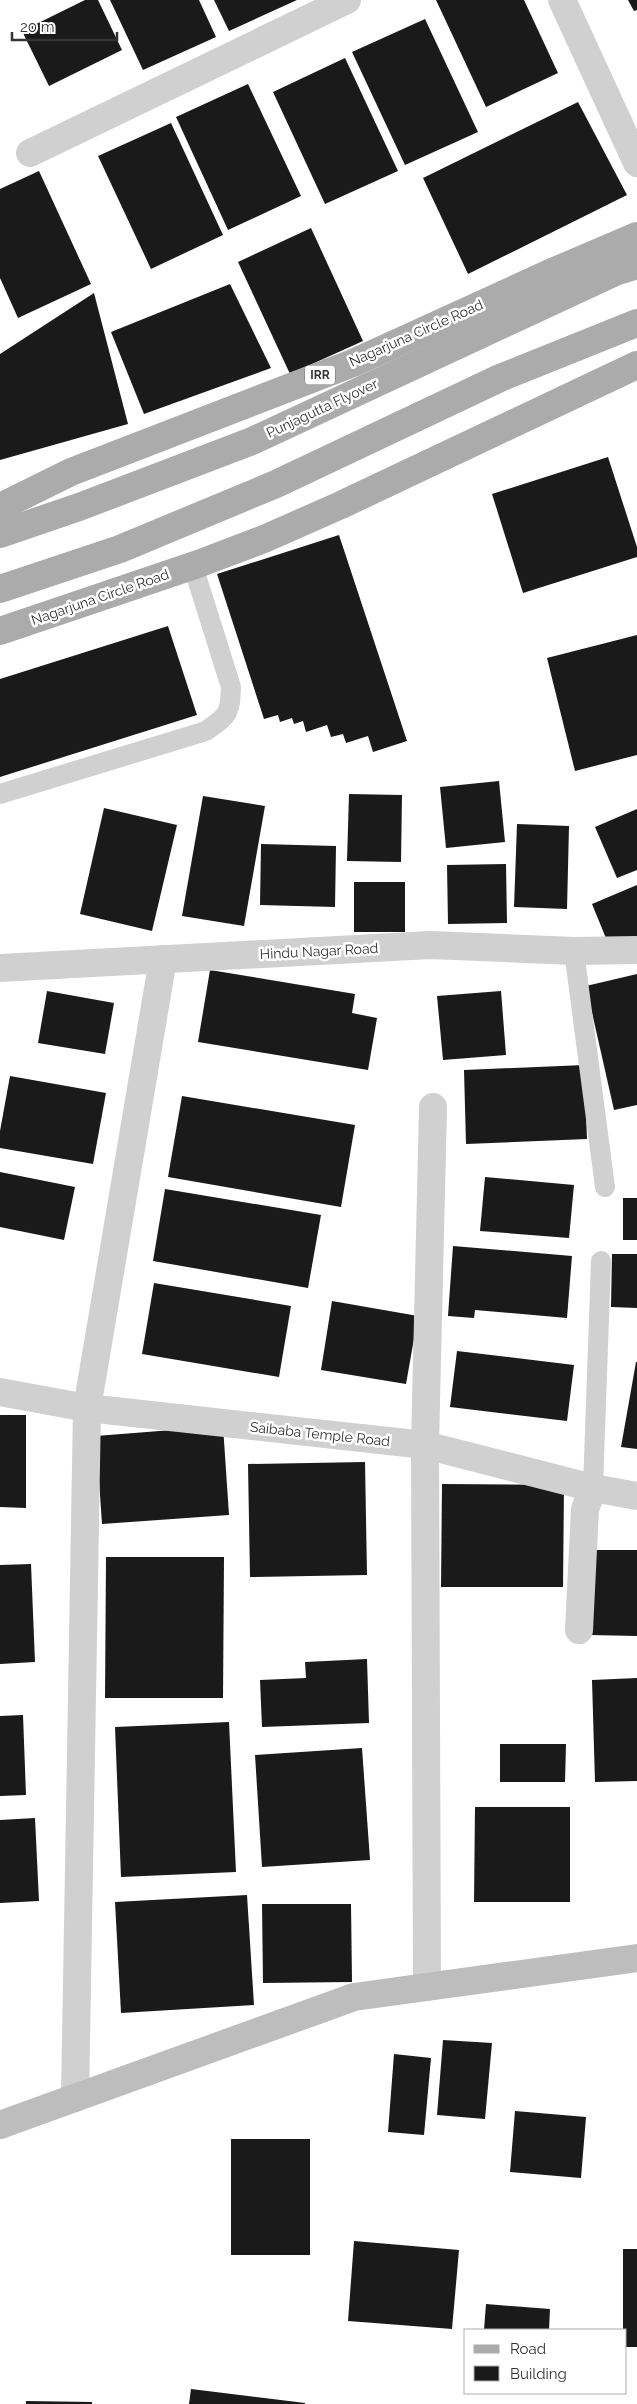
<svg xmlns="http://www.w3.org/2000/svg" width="637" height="2404" viewBox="0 0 637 2404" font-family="Raleway,sans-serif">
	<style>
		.building { fill: #1a1a1a }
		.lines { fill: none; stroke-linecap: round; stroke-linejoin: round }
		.lane { stroke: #d0d0d0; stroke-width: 20 }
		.street { stroke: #d0d0d0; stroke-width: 28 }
		.secondary { stroke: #bdbdbd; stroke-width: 28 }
		.primary { stroke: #ababab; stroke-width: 28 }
		.labels { text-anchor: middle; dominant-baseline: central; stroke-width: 5; stroke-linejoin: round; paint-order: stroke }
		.shield { fill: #fff; stroke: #707070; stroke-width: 1 }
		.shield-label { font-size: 12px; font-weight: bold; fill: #333 }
		.street-label { font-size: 14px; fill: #333; stroke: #fff }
	</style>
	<rect width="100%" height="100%" fill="#fff"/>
	<!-- building -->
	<g class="building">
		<polygon points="85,0 98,0 122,50 49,86 22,31"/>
		<polygon points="110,0 199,0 216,37 143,70"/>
		<polygon points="214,0 297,0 229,31"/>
		<polygon points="436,0 524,0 558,73 486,107"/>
		<polygon points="628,0 637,0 637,10 634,11"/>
		<polygon points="425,19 478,132 405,165 352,52"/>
		<polygon points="345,58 398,171 325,204 273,92"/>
		<polygon points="248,84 301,196 228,230 176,117"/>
		<polygon points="578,102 627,195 468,274 423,178"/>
		<polygon points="171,123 223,235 151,269 98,156"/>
		<polygon points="39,171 91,284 18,318 0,278 0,189"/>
		<polygon points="311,228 363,341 290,374 238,262"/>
		<polygon points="230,284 271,368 144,414 111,332"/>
		<polygon points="94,293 128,424 0,460 0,354"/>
		<polygon points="608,457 637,547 637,557 523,593 492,494"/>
		<polygon points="339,535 407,741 373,752 368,736 346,743 343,734 331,737 327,725 306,732 303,721 294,724 292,718 280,722 278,715 264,719 217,574"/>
		<polygon points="168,626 197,715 0,777 0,679"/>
		<polygon points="637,635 637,755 575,771 547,658"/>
		<polygon points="499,781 505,842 446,848 440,787"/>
		<polygon points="349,794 402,795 401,862 347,861"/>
		<polygon points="203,796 265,806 244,926 182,916"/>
		<polygon points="104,808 177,825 152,931 80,914"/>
		<polygon points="637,809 637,870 617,878 595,827"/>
		<polygon points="517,824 569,826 567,909 514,907"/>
		<polygon points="261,844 336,846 335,907 260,905"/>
		<polygon points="506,864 507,923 448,924 447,865"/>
		<rect x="354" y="882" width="51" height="50"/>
		<polygon points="637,885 637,937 610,948 592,904"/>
		<polygon points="210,970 355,994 352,1013 377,1018 368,1070 198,1042"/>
		<polygon points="637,974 637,1105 614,1110 586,986"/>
		<polygon points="47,991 114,1003 105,1054 38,1043"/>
		<polygon points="501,991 506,1055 443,1060 437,996"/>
		<polygon points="584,1065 587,1139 466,1144 464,1070"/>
		<polygon points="10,1076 106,1093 93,1164 0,1148 0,1131"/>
		<polygon points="182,1096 355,1125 341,1207 168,1177"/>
		<polygon points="0,1172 75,1187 64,1240 0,1227"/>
		<polygon points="485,1177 574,1185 569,1238 480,1231"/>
		<polygon points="165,1189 321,1215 308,1288 153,1261"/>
		<rect x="623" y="1198" width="14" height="42"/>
		<polygon points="453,1246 572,1256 567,1318 475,1310 474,1318 448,1316"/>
		<polygon points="612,1254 637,1254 637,1308 611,1307"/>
		<polygon points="154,1283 291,1306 279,1377 142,1354"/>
		<polygon points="332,1301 418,1316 406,1384 321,1370"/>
		<polygon points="457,1351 574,1365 567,1421 450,1407"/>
		<polygon points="636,1362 637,1362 637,1449 621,1447"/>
		<polygon points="0,1415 26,1415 26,1508 0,1507"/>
		<polygon points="223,1426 229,1515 102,1524 96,1436"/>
		<polygon points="365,1462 367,1575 250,1577 248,1464"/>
		<polygon points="442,1484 564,1485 563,1587 441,1587"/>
		<polygon points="586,1550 637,1550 637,1636 590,1635"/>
		<polygon points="106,1557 224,1557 223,1698 105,1698"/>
		<polygon points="31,1564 35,1662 0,1664 0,1565"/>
		<polygon points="367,1659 369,1723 262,1727 260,1680 306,1678 305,1662"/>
		<polygon points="637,1678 637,1781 595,1782 592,1680"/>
		<polygon points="23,1715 26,1795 0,1796 0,1716"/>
		<polygon points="229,1722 236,1872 121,1877 115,1727"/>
		<polygon points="500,1744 566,1744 565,1782 500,1782"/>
		<polygon points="362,1748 370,1860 262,1867 255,1755"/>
		<polygon points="475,1807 570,1807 570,1902 474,1902"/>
		<polygon points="35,1818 39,1901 0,1903 0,1820"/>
		<polygon points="247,1895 254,2005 121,2013 115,1902"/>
		<polygon points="262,1904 351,1904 352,1982 263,1983"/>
		<polygon points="443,2040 492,2043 485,2119 437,2115"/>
		<polygon points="394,2054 431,2058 424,2135 388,2132"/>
		<polygon points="515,2111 586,2117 581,2178 510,2172"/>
		<rect x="231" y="2139" width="79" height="116"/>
		<polygon points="354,2241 459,2250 452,2329 348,2321"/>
		<polygon points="623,2249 637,2249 637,2347 626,2347 626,2330 623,2330"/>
		<polygon points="486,2304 550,2309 549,2330 484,2330"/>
		<polygon points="191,2389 305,2403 305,2404 189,2404"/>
		<polygon points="26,2401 92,2402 92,2404 26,2404"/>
	</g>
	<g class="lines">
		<!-- lane -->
		<g class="lane">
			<path d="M0,794L206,731C228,715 230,715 231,687L193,566"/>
			<polyline points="574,951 605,1187"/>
			<polyline points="593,1488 601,1261"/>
		</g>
		<!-- street -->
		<g class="street">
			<polyline points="562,0 637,163"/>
			<polyline points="30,153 347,0"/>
			<polyline points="0,968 430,945 574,951 637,950"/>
			<polyline points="0,1392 87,1408 425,1445 593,1488 637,1496"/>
			<polyline points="579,1630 585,1509 593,1488"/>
			<polyline points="427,1987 425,1445 433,1107"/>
			<polyline points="75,2098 87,1408 163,959"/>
		</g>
		<!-- secondary -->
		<polyline class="secondary" points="0,2125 354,1997 637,1958"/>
		<!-- primary -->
		<g class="primary">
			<polyline points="0,507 71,472 353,363 550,273 637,236"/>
			<polyline points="0,534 79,507 252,441 615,272 637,265"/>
			<polyline points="0,589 120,549 276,484 500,378 637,323"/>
			<polyline points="0,631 198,564 264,539 341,505 637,365"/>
		</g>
	</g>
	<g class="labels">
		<!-- shield labels -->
		<rect class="shield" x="305" y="365.5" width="30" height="19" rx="4"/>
		<g class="shield-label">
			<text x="320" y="375">IRR</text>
		</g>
		<!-- street labels -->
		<g class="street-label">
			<text transform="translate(416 333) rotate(-24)">Nagarjuna Circle Road</text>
			<text transform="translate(322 408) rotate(-25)">Punjagutta Flyover</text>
			<text transform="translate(100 597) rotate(-19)">Nagarjuna Circle Road</text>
			<text transform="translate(319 951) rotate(-3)">Hindu Nagar Road</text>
			<text transform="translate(320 1434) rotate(6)">Saibaba Temple Road</text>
		</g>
	</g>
	<!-- legend -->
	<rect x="464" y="2329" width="162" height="65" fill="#ffffff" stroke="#adadad"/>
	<rect x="474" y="2345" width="25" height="8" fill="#ababab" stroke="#adadad"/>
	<text x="510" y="2354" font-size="15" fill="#333333">Road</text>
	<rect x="474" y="2366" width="25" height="15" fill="#1a1a1a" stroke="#adadad"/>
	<text x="510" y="2379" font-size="15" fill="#333333">Building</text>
	<!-- scale -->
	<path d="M12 32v8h105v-8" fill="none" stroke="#333333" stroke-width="2.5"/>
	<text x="20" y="32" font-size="15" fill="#333333" stroke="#ffffff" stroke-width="4" paint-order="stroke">20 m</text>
</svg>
